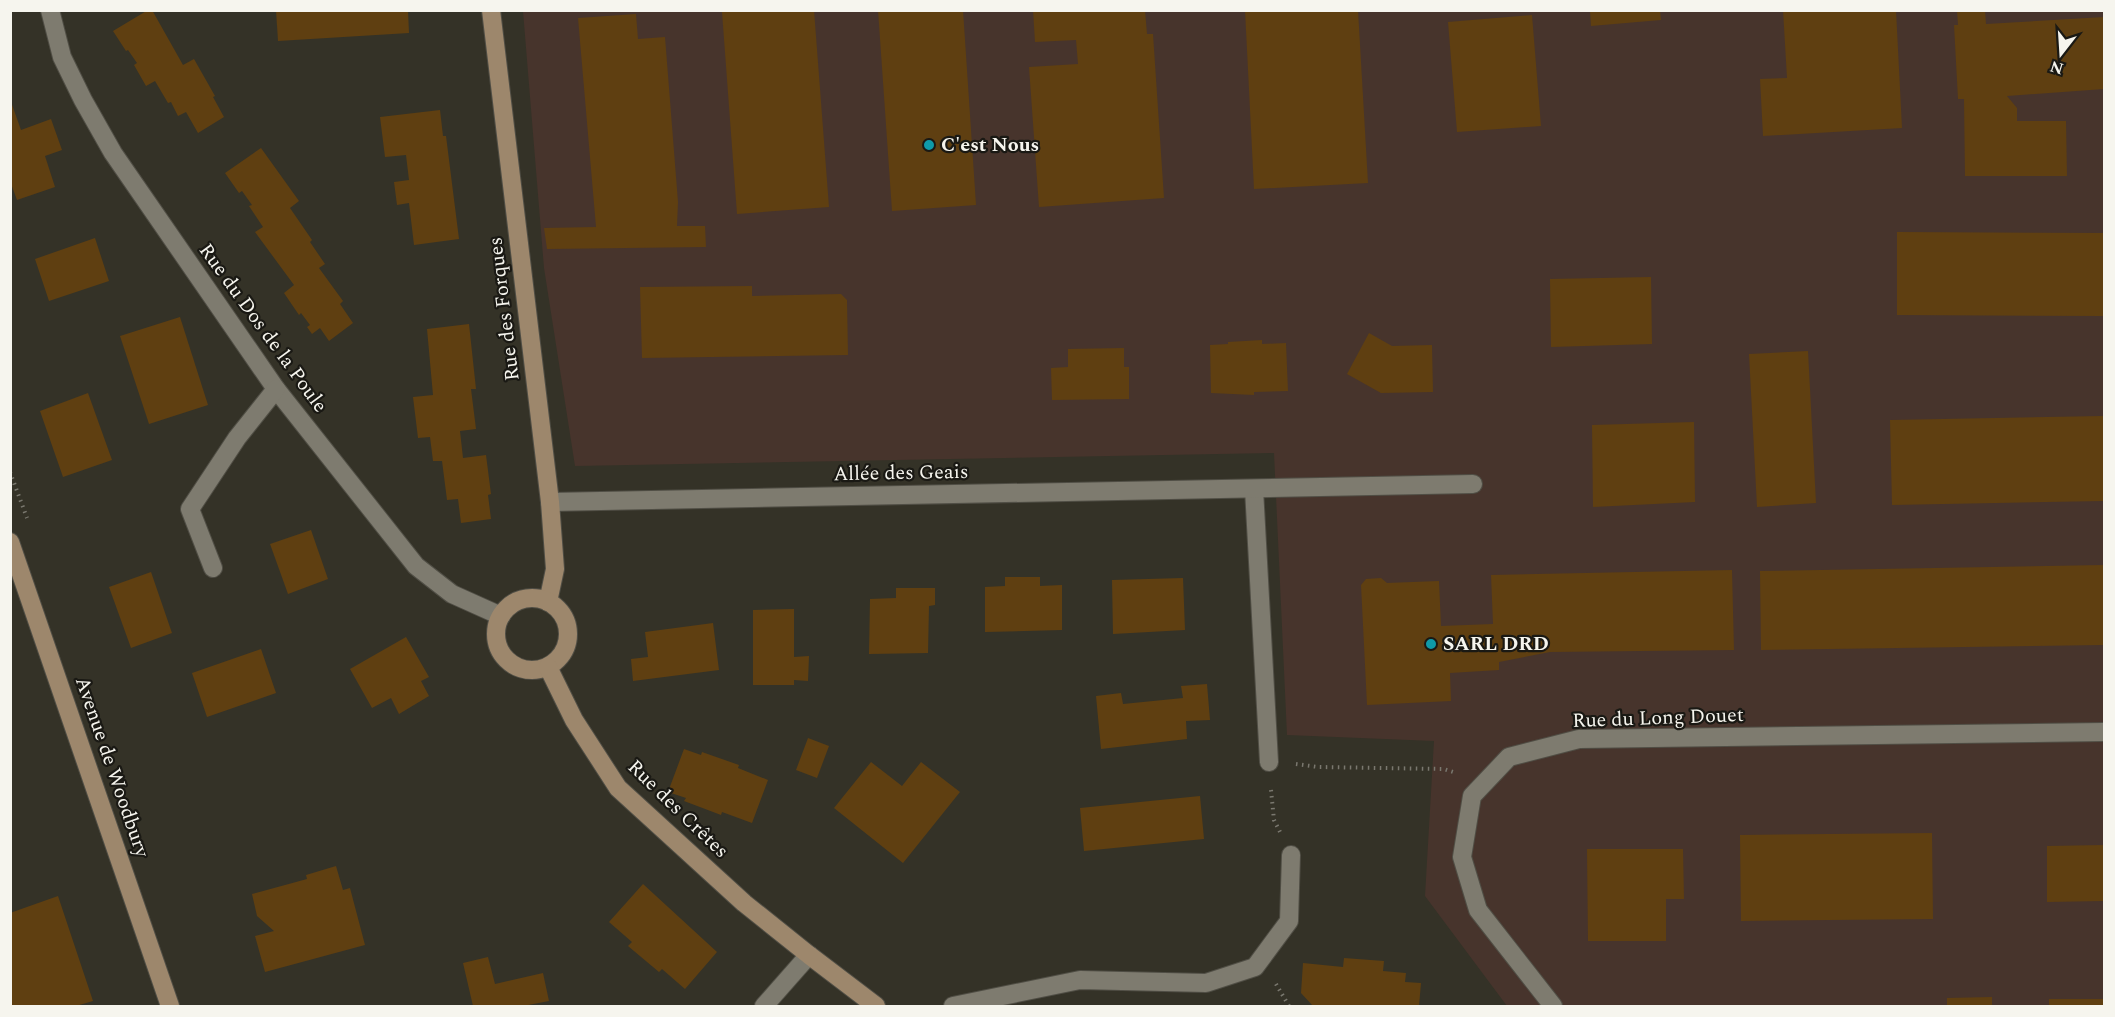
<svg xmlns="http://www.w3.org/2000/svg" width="2115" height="1017" viewBox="0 0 2115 1017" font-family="Spectral,serif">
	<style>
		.industrial { fill: #47342c }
		.building { fill: #5f3f11 }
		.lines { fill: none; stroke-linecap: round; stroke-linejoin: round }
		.street-casing { stroke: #504e45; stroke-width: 20 }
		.secondary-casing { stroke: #504e45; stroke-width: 20 }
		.path { stroke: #7a786f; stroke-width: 4; stroke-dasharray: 1.5 4.5; stroke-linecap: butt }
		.street { stroke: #7e7b6f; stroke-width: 18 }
		.secondary { stroke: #9d876c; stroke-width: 18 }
		.culture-dot { fill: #0f9aa8; stroke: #1a1914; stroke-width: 2 }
		.labels { text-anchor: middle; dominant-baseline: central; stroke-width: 4.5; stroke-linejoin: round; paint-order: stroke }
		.poi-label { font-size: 20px; font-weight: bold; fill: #f6f5ee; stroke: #1a1914; text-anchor: start }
		.street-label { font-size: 20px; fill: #f6f5ee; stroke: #1a1914 }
	</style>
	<rect width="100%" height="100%" fill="#343227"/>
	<!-- industrial -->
	<polygon class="industrial" points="523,11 2104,11 2104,1006 1507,1006 1425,896 1434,741 1287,735 1274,453 575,466 544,268"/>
	<!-- building -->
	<g class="building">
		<polygon points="148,10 152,10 183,65 194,59 215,96 213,97 224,117 198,133 186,112 178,116 171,102 168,103 155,81 146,86 134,65 137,63 128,50 126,51 113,31"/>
		<polygon points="276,10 408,10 409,33 278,41"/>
		<polygon points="740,10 814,10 829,207 737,214 722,12"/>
		<polygon points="878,10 963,10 976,205 892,211"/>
		<polygon points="1033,10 1145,10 1147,34 1153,34 1164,198 1039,207 1029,67 1078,64 1076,40 1035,42"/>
		<polygon points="1245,10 1358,10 1368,183 1254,189"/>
		<polygon points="1590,10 1660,10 1661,20 1591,26"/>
		<polygon points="1783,10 1896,10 1902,128 1763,136 1760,79 1787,78"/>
		<polygon points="1957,10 1985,10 1986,24 2104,17 2104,89 2007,96 2017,108 2017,121 2066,121 2067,176 1965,176 1964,99 1958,99 1954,25 1958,25"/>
		<polygon points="636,14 638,39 665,37 678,202 677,226 705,226 706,247 547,249 544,228 596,227 578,18"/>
		<polygon points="1532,15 1541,126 1457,132 1448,22"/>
		<polygon points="10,99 21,130 51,119 62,150 45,156 55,187 17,200 10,181"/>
		<polygon points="440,110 443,136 446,136 459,239 414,245 409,203 397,205 394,182 409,180 406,155 385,157 380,117"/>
		<polygon points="261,148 299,201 290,208 312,240 310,242 325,264 319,268 343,301 340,304 353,323 329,341 320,328 312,334 307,327 310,325 301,313 299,315 284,293 294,285 255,232 263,227 249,206 252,205 242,191 239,193 225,173"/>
		<polygon points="1897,232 2104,233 2104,316 1897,315"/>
		<polygon points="95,238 109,281 49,301 35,259"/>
		<polygon points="1651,277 1652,344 1551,347 1550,279"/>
		<polygon points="752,286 752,296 841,294 847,300 848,355 642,358 640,287"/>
		<polygon points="180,317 208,405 149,424 120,336"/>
		<polygon points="469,324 476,389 471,389 476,429 460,431 463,458 486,455 491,494 488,495 491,519 461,523 458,499 447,500 442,461 433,461 430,437 418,438 413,397 433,395 427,329"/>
		<polygon points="1369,333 1392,346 1432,345 1433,392 1381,393 1347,374"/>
		<polygon points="1262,340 1262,344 1286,343 1288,391 1254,392 1254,395 1211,393 1210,345 1228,344 1228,342"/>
		<polygon points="1124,348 1124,367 1129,367 1129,399 1052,400 1051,368 1068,367 1068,349"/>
		<polygon points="1808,351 1816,503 1757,507 1749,354"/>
		<polygon points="88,393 112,460 63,477 40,411"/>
		<polygon points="2104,416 2104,501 1892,505 1890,420"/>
		<polygon points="1694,422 1695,502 1593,507 1592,425"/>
		<polygon points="311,530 328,579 288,594 270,544"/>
		<polygon points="2104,565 2104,645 1761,650 1760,571"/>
		<polygon points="1732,570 1734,650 1550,652 1499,662 1499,670 1450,673 1451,701 1367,705 1361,585 1366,579 1381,578 1387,583 1439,581 1441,626 1493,624 1491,575"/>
		<polygon points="151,572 172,633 131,648 109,587"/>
		<polygon points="1005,577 1040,577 1040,586 1062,585 1062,630 985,632 985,587 1005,586"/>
		<polygon points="1183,578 1185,630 1113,634 1112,580"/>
		<polygon points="896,588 935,588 935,605 929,606 928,653 869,654 870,599 896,598"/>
		<polygon points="794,609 794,657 809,656 808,681 794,680 794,685 753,685 753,610"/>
		<polygon points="713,623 719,670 633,681 631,659 648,657 645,632"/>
		<polygon points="406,637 429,677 421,681 429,696 399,714 391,698 372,708 350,669"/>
		<polygon points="261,649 276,693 207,717 192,673"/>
		<polygon points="1207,684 1210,720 1186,721 1187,739 1101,749 1096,696 1121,693 1123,704 1183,698 1181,686"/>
		<polygon points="808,738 829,746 817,778 796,770"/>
		<polygon points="684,749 701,755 702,752 739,765 738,768 768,780 752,823 722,812 721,815 684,801 686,798 668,792"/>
		<polygon points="871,762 902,786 921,762 960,792 903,863 834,808"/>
		<polygon points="1200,796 1204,839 1084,851 1080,808"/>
		<polygon points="1932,833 1933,919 1741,921 1740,835"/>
		<polygon points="2104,845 2104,901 2047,902 2047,846"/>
		<polygon points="1587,849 1683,849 1684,899 1666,899 1666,941 1588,941"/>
		<polygon points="336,866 343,890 350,888 365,945 265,972 255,936 274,931 257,916 252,894 307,879 306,875"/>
		<polygon points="643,884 717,952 685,989 662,969 659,972 628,946 632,942 609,922"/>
		<polygon points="58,896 93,1001 76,1006 10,1006 10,913"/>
		<polygon points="488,957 495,984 543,973 549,1001 523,1006 473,1006 463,963"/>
		<polygon points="1344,958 1384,961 1383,971 1406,973 1405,982 1421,983 1419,1006 1313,1006 1301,993 1303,963 1343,967"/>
		<polygon points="1992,997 1992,1006 1947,1006 1947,998"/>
		<rect x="2049" y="999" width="55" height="7"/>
	</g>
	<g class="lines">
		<defs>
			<g id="street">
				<polyline points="50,10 62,57 83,100 113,153 276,389 416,566 452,594 501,616"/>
				<polyline points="1254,489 1269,762"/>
				<polyline points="550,502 1473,484"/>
				<polyline points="213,568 190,509 237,438 276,389"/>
				<polyline points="764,1006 809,955"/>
				<polyline points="953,1006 1080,980 1206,983 1255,967 1289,921 1291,855"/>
				<polyline points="1553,1006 1478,910 1462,857 1472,796 1509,757 1579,739 2104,732"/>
			</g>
			<g id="secondary">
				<polyline points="491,10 550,502 555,569 548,602"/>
				<polyline points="10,542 170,1006"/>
				<circle cx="532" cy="634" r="36"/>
				<polyline points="548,667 574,720 618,788 744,903 809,955 876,1006"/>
			</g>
		</defs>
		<!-- street casing -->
		<use href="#street" class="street-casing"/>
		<!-- secondary casing -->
		<use href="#secondary" class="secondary-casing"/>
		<!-- path -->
		<g class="path">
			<polyline points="10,472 27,518"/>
			<polyline points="1296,764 1318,767 1444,769 1456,773"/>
			<polyline points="1271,790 1274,820 1280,832"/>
			<polyline points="1276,984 1289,1006"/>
		</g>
		<!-- street -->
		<use href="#street" class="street"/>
		<!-- secondary -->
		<use href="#secondary" class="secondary"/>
	</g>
	<!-- markers -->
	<g class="culture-dot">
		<circle cx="929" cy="145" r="6"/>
		<circle cx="1431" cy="644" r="6"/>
	</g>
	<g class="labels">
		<!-- poi labels -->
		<g class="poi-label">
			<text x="941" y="145">C'est Nous</text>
			<text x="1443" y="644">SARL DRD</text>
		</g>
		<!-- street labels -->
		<g class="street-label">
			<text transform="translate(504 309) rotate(-97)">Rue des Forques</text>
			<text transform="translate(263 328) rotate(54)">Rue du Dos de la Poule</text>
			<text transform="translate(901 473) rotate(-1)">Allée des Geais</text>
			<text transform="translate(1658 718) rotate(-2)">Rue du Long Douet</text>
			<text transform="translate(112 767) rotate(71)">Avenue de Woodbury</text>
			<text transform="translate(678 809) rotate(44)">Rue des Crêtes</text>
		</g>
	</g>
	<!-- border -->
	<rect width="2115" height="1017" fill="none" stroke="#f6f5ee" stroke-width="24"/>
	<!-- north arrow -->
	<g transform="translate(2061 54) rotate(197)" stroke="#1a1914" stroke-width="4.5" paint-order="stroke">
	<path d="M0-4.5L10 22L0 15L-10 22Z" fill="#f6f5ee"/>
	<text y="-9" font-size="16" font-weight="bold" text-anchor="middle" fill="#f6f5ee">N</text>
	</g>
</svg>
